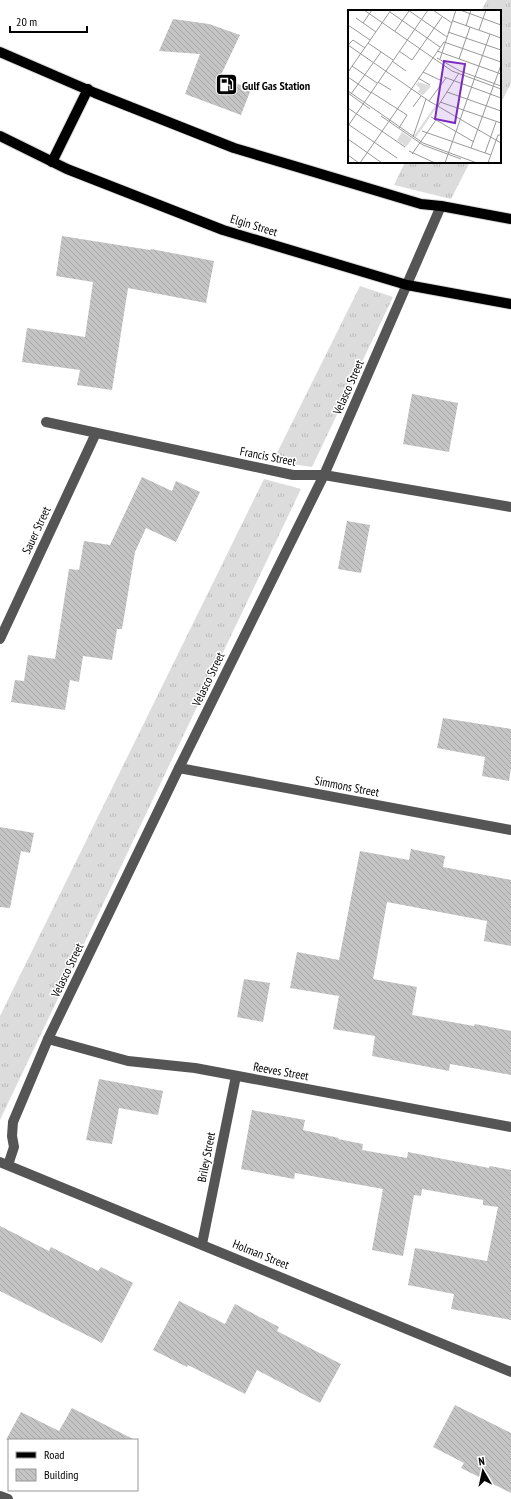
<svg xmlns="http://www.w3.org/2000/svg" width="511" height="1499" viewBox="0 0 511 1499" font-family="'PT Sans Narrow',sans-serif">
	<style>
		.grass { fill: url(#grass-tufts) }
		.building { fill: url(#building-back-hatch) }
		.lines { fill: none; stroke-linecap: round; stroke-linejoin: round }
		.major-casing { stroke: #dbdbdb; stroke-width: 12 }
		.minor { stroke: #555; stroke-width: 10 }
		.major { stroke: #000; stroke-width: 10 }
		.labels { text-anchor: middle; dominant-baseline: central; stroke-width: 3; stroke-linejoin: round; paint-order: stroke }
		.poi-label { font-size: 12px; font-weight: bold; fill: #000; stroke: #fff; text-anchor: start }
		.street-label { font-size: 12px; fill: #000; stroke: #fff }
		.inset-road { fill: none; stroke: #999; stroke-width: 1 }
		.view { fill: #7b2cbf; fill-opacity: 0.15; stroke: #7b2cbf; stroke-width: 2 }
		.inset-edge { fill: none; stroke: #000; stroke-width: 2 }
	</style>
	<defs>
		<pattern id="grass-tufts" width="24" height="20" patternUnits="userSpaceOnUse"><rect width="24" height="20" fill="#dcdcdc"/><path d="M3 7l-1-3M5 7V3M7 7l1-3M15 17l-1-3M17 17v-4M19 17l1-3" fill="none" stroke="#bbb"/></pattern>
		<pattern id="building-back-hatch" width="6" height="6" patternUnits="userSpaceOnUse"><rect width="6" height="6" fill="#c4c4c4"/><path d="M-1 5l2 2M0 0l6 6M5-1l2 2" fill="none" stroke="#a7a7a7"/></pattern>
	</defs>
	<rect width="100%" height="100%" fill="#fff"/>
	<!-- grass -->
	<g class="grass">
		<polygon points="487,0 511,0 511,83 500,105 500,11 481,11"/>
		<polygon points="405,162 470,162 451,199 394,185"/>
		<polygon points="360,286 393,297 312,467 273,461"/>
		<polygon points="264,479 301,489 0,1120 0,1016"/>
	</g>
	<!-- building -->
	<g class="building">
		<polygon points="173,19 209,24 240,35 220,77 251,89 241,115 185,94 200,54 159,51"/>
		<polygon points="62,236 150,250 151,249 214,261 206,303 128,288 112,390 77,385 80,370 22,362 27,328 85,337 93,282 56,276"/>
		<polygon points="412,394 458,403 449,452 403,444"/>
		<polygon points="142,477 172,491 176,481 200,492 176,542 146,528 135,552 122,629 117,629 112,660 83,656 79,682 70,680 65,710 11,702 15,680 24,681 28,655 55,659 69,569 79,570 84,541 110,545"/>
		<polygon points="347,521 370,525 361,573 338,569"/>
		<polygon points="443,718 511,729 511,768 509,781 482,776 485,757 437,748"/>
		<polygon points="0,827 34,833 30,853 21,851 10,908 0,907"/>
		<polygon points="411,849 445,856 443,867 511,880 511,946 484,941 487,921 387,902 373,979 417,987 412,1015 474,1026 475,1024 511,1031 511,1075 450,1064 449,1071 372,1056 375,1036 333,1029 339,996 290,988 297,952 339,960 360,851 409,860"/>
		<polygon points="244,979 270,983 263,1022 237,1017"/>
		<polygon points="99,1079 163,1091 158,1115 119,1108 112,1144 86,1140"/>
		<polygon points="252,1110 305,1120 303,1130 339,1138 338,1139 363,1144 362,1150 407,1158 408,1152 489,1168 490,1166 511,1170 511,1320 451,1309 454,1294 408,1285 415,1248 487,1261 498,1207 483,1205 483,1200 422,1189 421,1196 414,1195 403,1256 372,1250 383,1189 295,1173 294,1179 241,1169"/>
		<polygon points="0,1226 49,1251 51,1247 98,1271 101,1267 133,1283 102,1343 0,1291"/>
		<polygon points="179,1301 225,1324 235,1304 279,1327 277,1331 341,1364 320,1403 257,1370 245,1394 188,1365 187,1367 153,1350"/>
		<polygon points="455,1405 511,1433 511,1493 461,1468 464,1463 433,1447"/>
		<polygon points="72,1408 135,1440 6,1440 21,1412 59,1431"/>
	</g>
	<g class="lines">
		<defs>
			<g id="major">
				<polyline points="0,52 95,93 234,148 421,204 441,206 511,219"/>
				<polyline points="0,136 67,169 223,230 407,285 511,304"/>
				<polyline points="52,162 88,89"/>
			</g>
		</defs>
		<!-- major casing -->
		<use href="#major" class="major-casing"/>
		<!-- minor -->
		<g class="minor">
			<polyline points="46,422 293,475 324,475 511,507"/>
			<polyline points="0,639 96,433"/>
			<polyline points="179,768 511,830"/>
			<polyline points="48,1039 128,1061 195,1068 511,1127"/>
			<polyline points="0,1162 511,1372"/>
			<polyline points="8,1165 14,1147 12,1136 13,1122 48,1039 179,768 324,475 441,206"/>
			<polyline points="202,1244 236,1076"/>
			<polyline points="0,1496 8,1499"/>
		</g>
		<!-- major -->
		<use href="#major" class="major"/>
	</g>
	<!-- icons -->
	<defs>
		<symbol id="fuel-square" viewBox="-11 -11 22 22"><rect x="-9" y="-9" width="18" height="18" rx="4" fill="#000" stroke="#fff"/><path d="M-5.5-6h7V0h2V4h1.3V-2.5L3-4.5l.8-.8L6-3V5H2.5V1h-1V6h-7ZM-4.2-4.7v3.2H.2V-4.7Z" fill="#fff"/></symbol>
	</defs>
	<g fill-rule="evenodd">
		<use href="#fuel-square" x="214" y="72" width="25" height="25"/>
	</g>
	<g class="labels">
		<!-- poi labels -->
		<g class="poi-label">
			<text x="242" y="85">Gulf Gas Station</text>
		</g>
		<!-- street labels -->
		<g class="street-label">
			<text transform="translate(254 225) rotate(17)">Elgin Street</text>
			<text transform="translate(348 387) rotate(-66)">Velasco Street</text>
			<text transform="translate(268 456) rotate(11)">Francis Street</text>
			<text transform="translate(36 530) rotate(-65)">Sauer Street</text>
			<text transform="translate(208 679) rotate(-64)">Velasco Street</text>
			<text transform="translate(347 786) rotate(11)">Simmons Street</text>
			<text transform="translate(67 970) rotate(-64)">Velasco Street</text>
			<text transform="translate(281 1071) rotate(10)">Reeves Street</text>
			<text transform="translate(206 1157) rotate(-79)">Briley Street</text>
			<text transform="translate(261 1254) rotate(22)">Holman Street</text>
		</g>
	</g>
	<!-- overview -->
	<g transform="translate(348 10)">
		<rect width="153" height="153" fill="#fff"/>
		<path d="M70,72L83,76L75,85L70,82L72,78L68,75ZM87,96L89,97L68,127L66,126ZM54,122L64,129L58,137L49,130Z" fill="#dcdcdc"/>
		<path class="inset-road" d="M16,0L104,61L153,79M60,0L99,27M85,0L104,13M112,0L153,15M42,2L92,37M8,8L28,22M105,11L153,28M15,13L24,0M0,15L22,30M118,16L123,0M131,20L138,0M47,21L61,1M100,22L153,40M96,32L153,52M20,33L45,50M0,35L81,91L153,133M0,35L5,30L17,38M51,41L64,50L94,7M89,41L153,64M89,48L112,61L153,76M92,49L108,0M111,49L122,17M44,51L58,61M4,56L29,73M0,62L43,0M75,62L92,70M0,67L23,83M96,67L153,88M70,68L82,75M30,72L43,80M0,81L75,133L129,153M23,82L59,105L51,118M99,82L153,101M0,83L22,99M3,84L33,42M81,91L98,68M92,92L153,113M90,96L111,63M65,97L73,86M0,98L57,137M33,106L75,135L113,149M83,107L126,132M0,114L49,148M0,116L80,0M74,121L143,145M65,127L78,89M0,129L34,153M123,138L153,55M61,141L87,153M137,143L148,112M64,144L88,110M0,145L11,153M12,153L96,32M97,153L142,24M140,153L150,125H153"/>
		<path class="view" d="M96,51L117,54L107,113L87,109Z"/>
		<rect width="153" height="153" class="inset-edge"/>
	</g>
	<!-- legend -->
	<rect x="8" y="1439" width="130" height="52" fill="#ffffff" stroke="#999999"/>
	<rect x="16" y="1452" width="20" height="6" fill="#000000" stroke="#999999"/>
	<text x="44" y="1459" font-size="12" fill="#000000">Road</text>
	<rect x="16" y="1469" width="20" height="12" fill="url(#building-back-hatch)" stroke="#999999"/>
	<text x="44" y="1479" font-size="12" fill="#000000">Building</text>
	<!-- north arrow -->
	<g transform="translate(483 1471) rotate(351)" stroke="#ffffff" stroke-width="3" paint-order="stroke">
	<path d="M0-3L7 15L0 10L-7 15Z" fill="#000000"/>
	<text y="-6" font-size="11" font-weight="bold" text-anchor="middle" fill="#000000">N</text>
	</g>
	<!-- scale -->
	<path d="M10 26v6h77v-6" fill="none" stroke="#000000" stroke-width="2"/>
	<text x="16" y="26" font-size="12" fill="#000000" stroke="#ffffff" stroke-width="3" paint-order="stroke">20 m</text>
</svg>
